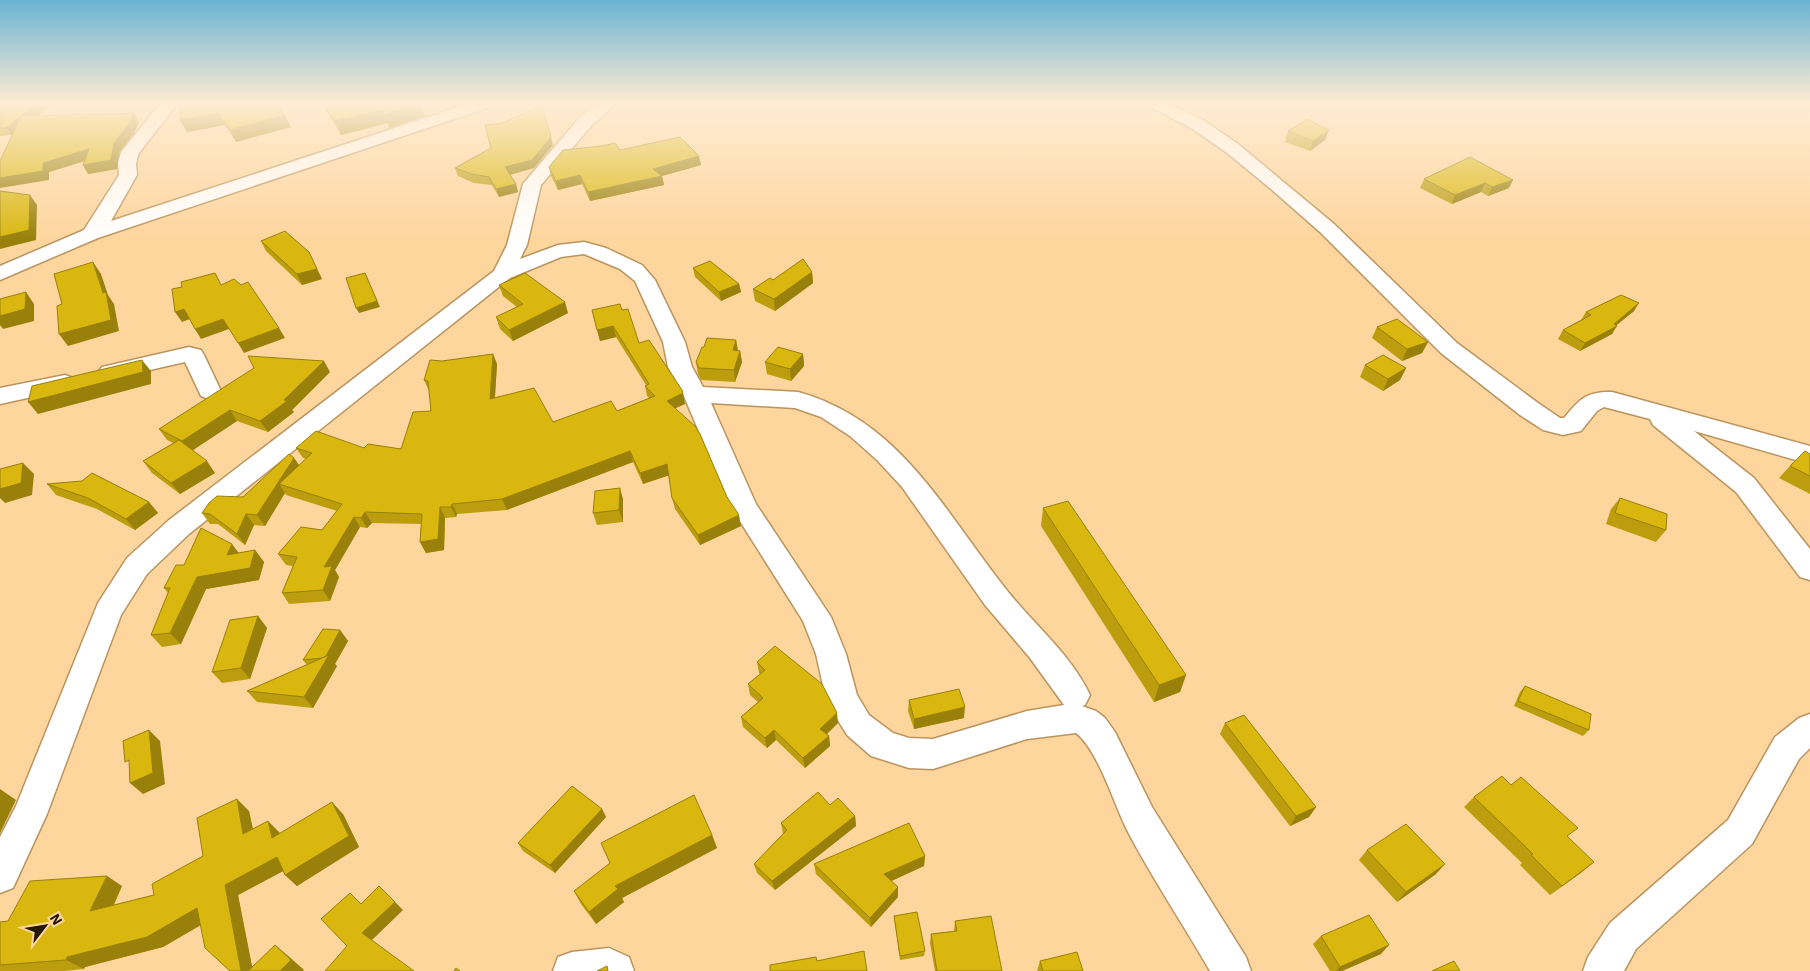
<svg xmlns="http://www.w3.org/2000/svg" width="1810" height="971" viewBox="0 0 1810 971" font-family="'IBM Plex Sans',sans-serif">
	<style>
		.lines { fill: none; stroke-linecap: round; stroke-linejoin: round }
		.stream { stroke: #4cb4b4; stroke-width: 4.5 }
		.minor-casing { stroke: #ba945e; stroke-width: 3 }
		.minor { fill: #fff; fill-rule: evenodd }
		.wall { fill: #bb9d0d }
		.shaded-wall { fill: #98800a }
		.building { fill: #d9b70f; stroke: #98800a }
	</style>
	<rect width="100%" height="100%" fill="#fed59d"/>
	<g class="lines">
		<!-- stream -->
		<polyline class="stream" points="453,104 464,106 471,104"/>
		<defs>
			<g id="minor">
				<polygon points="160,104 177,104 139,153 136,163 137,175 111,221 468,104 492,104 490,107 98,238 0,280 0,266 84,230 119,175 118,163 121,152"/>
				<path d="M598,104H616L592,125L541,185L527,245L520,259L558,245L584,242L606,248L642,265L655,280L685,342L692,367L703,387L798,392C900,420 944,511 1005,588C1033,624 1070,653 1090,695L1085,705L1082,706L1096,711L1105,718L1115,732L1152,807L1246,957L1251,971H1210C1183,924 1152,878 1127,830C1114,804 1098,750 1076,733L1027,739L933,769L909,768L871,756L847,735L831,709L826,699L816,654L803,621L731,507L683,394L668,367L663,342L635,281L620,269L584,254L561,257L510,278L189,534L147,574L121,615L47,814L13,888L0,893V837L16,806L98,603L127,558L169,520L494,271L507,245L523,184L580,117ZM711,403L795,408L821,417L850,436L877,460L902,487L985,605L1030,658L1064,705L1027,711L933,739L909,738L893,733L869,715L857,695L846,654L831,617L756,504Z"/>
				<path d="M1148,104H1169L1203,120L1238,144L1334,224L1457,343L1538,403L1560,418H1564C1579,400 1586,391 1612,392L1810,446V464L1694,431L1754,478L1810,549V580L1800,577L1736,492L1653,425L1650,419L1604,407L1597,411L1581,431L1563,435L1543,430L1520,415L1441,353L1320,232L1271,189L1226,152L1191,128L1150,107Z"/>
				<polygon points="189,347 201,350 204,355 221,391 217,396 209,399 201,396 185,362 110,379 102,377 98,372 102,367"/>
				<polygon points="65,375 73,378 77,383 73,388 0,404 0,388"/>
				<polygon points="1810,714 1810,748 1799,759 1752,844 1636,949 1624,971 1583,971 1588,957 1610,923 1728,820 1775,737 1799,718"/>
				<polygon points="609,948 629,957 634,971 553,971 558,957 572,952"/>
			</g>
		</defs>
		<!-- minor casing -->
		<use href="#minor" class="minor-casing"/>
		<!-- minor -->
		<use href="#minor" class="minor"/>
	</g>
	<!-- wall -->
	<g class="wall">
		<polygon points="0,104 52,104 37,116 139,122 134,133 119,152 117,169 88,174 83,165 84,161 49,172 49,180 12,135 0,136"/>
		<polygon points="180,104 291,127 236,142 225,125 187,132 180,120"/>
		<polygon points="322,104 421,104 425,116 389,128 388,123 341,135"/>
		<polygon points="1329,130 1325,140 1310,151 1285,142 1288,131"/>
		<polygon points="553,145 534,168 510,175 516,184 518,192 499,197 492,185 474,183 458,176 455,168"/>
		<polygon points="620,150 699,156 701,165 662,176 664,185 590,201 582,184 558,190 551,176 549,167"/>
		<polygon points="1470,157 1509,188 1488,196 1481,192 1452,204 1420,188 1424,179"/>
		<polygon points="261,241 309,252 322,279 302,285 266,251"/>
		<polygon points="693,268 739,284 741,292 721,301 695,277"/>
		<polygon points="812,272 813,283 775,311 755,301 753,289 773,280"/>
		<polygon points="499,285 568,313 513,341 500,329 496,317 517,307 503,296"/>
		<polygon points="592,310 622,310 639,343 685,404 676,408 727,497 741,526 700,545 675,509 672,498 669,475 643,484 633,462 507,510 457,514 456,517 445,518 444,550 426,553 420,542 421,524 372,523 367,528 360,527 335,570 339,577 330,601 289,604 282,593 293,566 286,565 278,554 322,530 337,511 286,495 285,493 265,526 254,525 245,545 218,524 210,524 202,513 243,497 294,458 299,465 306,459 303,458 296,448 364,448 401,449 431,411 429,391 424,380 442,361 493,354 497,364 495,398 553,422 617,411 649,398 647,396 645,386 646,385 616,337 600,341"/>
		<polygon points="1634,311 1616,325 1612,334 1580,351 1558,339 1563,330 1581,320 1586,312"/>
		<polygon points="1377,327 1428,342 1422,353 1402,361 1372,338"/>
		<polygon points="736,340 738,350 740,351 742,362 735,382 701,380 698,374 696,362 704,347"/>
		<polygon points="803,354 804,366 791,381 767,374 765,362"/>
		<polygon points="1365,365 1406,368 1400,380 1383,391 1360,377"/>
		<polygon points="330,372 292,410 294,412 268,432 237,421 193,450 215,473 180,494 152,473 143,461 173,443 167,440 159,429"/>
		<polygon points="1810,454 1810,494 1779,478 1790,466"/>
		<polygon points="82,481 149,502 158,513 135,530 97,509 56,495 47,484"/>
		<polygon points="1620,498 1666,530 1656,542 1606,524 1611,509"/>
		<polygon points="623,499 623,522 597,525 593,513"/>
		<polygon points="1043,508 1186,675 1180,692 1154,702 1041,526"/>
		<polygon points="255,550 264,562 259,580 206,589 181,644 162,647 151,635 168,593 164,588 184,565"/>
		<polygon points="258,616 267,628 250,679 222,683 212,672"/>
		<polygon points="340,630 348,641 335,664 337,666 313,708 257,702 247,691 307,665 303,660"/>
		<polygon points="757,662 838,723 826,734 829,736 830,746 805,768 776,740 767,748 743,727 741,717 758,702 750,695 748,684 760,674 759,673"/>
		<polygon points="1525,686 1589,730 1583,736 1514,706 1520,692"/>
		<polygon points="909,700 964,718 914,729 908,711"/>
		<polygon points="1225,723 1316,807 1309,817 1290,826 1220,734"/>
		<polygon points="1474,797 1567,837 1582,872 1550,895 1520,865 1522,863 1464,807"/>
		<polygon points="830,805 855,816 856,826 775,890 757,873 754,864 783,834 781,823"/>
		<polygon points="602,809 606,817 555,873 523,851 518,843"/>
		<polygon points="249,811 253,829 280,833 280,834 343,814 359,847 297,886 285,875 283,871 238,895 252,967 287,955 304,970 302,971 230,971 201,925 163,947 85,967 84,969 64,971 0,971 0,922 8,921 122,886 114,905 154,895 203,856"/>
		<polygon points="712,835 717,848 622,898 624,902 596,924 581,904 574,891"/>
		<polygon points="1367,850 1436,874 1397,902 1359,860"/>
		<polygon points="925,856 924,866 891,881 898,897 871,927 816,874 814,864"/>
		<polygon points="894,916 925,951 924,956 900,960"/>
		<polygon points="955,921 1002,971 935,971 930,943 931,934 954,931"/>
		<polygon points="1321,936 1381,954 1342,971 1330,971 1313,944"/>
		<polygon points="1040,961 1083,971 1037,971"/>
	</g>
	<!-- shaded-wall -->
	<g class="shaded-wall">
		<polygon points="36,104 52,104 12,136 6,128"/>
		<polygon points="417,104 421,104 425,116 389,128 388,123 341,135 335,121 383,110"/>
		<polygon points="134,113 139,122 134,133 119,152 117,169 88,174 83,165 114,143"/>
		<polygon points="218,113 225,125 187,132 180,120"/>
		<polygon points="285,115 291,127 236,142 230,130"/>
		<polygon points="1329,130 1325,140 1310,151 1313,141"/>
		<polygon points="551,137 553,145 534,168 508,175 505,167"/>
		<polygon points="89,149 95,158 49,172 49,180 0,188 0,178 43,163"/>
		<polygon points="699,156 701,165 662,176 664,185 590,201 588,192 653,169"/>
		<polygon points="580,175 582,184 558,190 556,181"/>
		<polygon points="1513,180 1509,188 1488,196 1492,187"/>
		<polygon points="1485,183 1481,192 1452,204 1455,195"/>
		<polygon points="516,184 518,192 499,197 496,189"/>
		<polygon points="30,195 37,205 36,240 0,249 0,237"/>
		<polygon points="93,262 101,274 108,295 114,304 119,331 68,346 59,334 103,293"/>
		<polygon points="317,269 322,279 302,285 297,274"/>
		<polygon points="812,272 813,283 775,311 774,299"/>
		<polygon points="365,273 380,307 359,313 356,308"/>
		<polygon points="739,284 741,292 721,301 719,292"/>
		<polygon points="26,292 34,304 34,321 3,329 0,325 0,316"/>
		<polygon points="565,302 568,313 513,341 509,330"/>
		<polygon points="1639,303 1634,311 1613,328 1617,326 1612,334 1580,351 1585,343 1614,324"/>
		<polygon points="184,309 190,319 182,322 175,312"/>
		<polygon points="223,319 229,329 201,339 195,329"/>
		<polygon points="613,326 616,337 600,341 597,330"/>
		<polygon points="279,328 285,338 244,353 238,343"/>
		<polygon points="736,340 738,352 733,350"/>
		<polygon points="1428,342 1422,353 1402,361 1407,349"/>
		<polygon points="740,351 742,362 735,382 734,370"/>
		<polygon points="493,354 497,364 494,410 490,399"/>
		<polygon points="803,354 804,366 791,381 790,369"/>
		<polygon points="142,360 151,371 151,384 38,414 28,402"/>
		<polygon points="324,361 330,372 292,410 294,412 268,432 260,421 284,400"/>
		<polygon points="1406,368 1400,380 1383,391 1388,379"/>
		<polygon points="683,393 685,404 669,411 667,401"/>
		<polygon points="230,410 237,421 190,452 182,441"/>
		<polygon points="630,451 633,462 507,510 502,499"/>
		<polygon points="294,458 301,468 279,484 285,493 265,526 257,515"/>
		<polygon points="207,461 215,473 180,494 171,483"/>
		<polygon points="23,463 34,474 32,495 5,503 0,498 0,489"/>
		<polygon points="667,464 670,475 643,484 640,473"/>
		<polygon points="620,488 623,499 623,522 619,510"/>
		<polygon points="149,502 158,513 135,530 126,519"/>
		<polygon points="452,504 457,514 456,517 451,507"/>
		<polygon points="440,507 445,518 444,550 426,553 420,542"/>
		<polygon points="365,512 372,523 367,528 361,518"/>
		<polygon points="246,514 254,525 245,545 237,534"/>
		<polygon points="739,515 741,526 700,545 698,535"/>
		<polygon points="354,517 360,527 335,570 339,577 330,601 323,590 324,567"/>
		<polygon points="232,544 241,556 227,555"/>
		<polygon points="255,550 264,562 259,580 206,589 181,644 170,633 197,577"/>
		<polygon points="258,616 267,628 250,679 241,668"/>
		<polygon points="340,630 348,641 335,664 337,666 313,708 304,697"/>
		<polygon points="1186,675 1180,692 1154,702 1159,685"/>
		<polygon points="965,707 964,718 914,729 914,719"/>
		<polygon points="837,713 838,723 822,739 820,729"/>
		<polygon points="149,730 160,741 165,784 143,794 130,783"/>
		<polygon points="774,730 776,740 767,748 765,738"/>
		<polygon points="829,736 830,746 805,768 803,758"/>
		<polygon points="0,789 16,800 0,833"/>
		<polygon points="237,799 249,811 256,845 243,834"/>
		<polygon points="332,802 343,814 359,847 297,886 285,875"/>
		<polygon points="1316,807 1309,817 1290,826 1296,816"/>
		<polygon points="602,809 606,817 555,873 550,865"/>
		<polygon points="855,816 856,826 775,890 772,881"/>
		<polygon points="268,821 280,833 284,849 272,838"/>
		<polygon points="712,835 717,848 622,898 624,902 596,924 589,912 615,886"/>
		<polygon points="925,856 924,866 885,884 884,874"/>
		<polygon points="277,857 289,868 238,895 253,971 241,971 225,885"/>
		<polygon points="1594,862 1582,872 1550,895"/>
		<polygon points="1445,864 1436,874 1397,902 1406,892"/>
		<polygon points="107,876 122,886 106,921 90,911"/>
		<polygon points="898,887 898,897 871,927 870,918"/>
		<polygon points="395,902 403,910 371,941 362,933"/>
		<polygon points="197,908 211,919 163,947 85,967 84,969 66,960 67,957"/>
		<polygon points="275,945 287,955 304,970 302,971 280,971"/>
		<polygon points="1389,945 1381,954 1342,971 1336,971 1340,967"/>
	</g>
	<!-- building -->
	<g class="building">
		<polygon points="0,104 36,104 6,128 0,128"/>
		<polygon points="180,104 276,104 285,115 230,130 218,113 180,120"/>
		<polygon points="324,104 417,104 384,115 383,110 335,121"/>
		<polygon points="542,106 551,137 532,160 505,167 516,184 496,189 489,177 472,174 455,168 491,148 485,125 502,123"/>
		<polygon points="134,113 129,124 114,143 111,160 83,165 89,149 43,163 43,171 0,178 0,161 21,116"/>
		<polygon points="1307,119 1329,130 1313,141 1288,131"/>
		<polygon points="680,137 699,156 653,169 662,176 588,192 580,175 556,181 549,167 563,150 602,146 615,143 620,150"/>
		<polygon points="1470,157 1513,180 1492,187 1485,183 1455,195 1424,179"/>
		<polygon points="0,191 30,195 29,230 0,237"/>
		<polygon points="285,231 309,252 317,269 297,274 261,241"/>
		<polygon points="803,259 812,272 774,299 753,289 770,278 773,280"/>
		<polygon points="710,261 739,284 719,292 693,268"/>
		<polygon points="93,262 103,293 106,292 111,320 59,334 57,306 62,304 54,274"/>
		<polygon points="215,273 221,285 234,279 241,285 248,282 279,328 238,343 223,319 195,329 184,309 175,312 172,289 182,287 181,282"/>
		<polygon points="365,273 377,301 356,308 346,278"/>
		<polygon points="525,273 565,302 509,330 496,317 523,304 499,285"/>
		<polygon points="26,292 25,309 0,316 0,299"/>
		<polygon points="1621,295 1639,303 1614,324 1617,326 1585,343 1563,330 1591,315 1586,312"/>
		<polygon points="620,304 622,310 628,309 639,343 649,340 682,390 683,393 667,401 695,426 700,434 727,497 739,515 698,535 672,498 667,464 640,473 630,451 502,499 452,504 451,507 440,507 438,539 420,542 422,514 365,512 361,518 354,517 324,567 332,566 323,590 282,593 297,557 278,554 301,527 322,530 342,504 279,484 312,453 296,448 316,431 364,448 368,444 401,449 413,412 431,411 428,381 424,380 430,360 442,361 493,354 490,399 534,388 553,422 611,401 617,411 655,396 645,386 649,384 613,326 597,330 592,310"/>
		<polygon points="1397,319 1428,342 1407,349 1377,327"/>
		<polygon points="707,338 736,340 733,350 740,351 734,370 699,368 696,362 702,347 704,347"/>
		<polygon points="778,347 803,354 790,369 765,362"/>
		<polygon points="1383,355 1406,368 1388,379 1365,365"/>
		<polygon points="248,356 324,361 284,400 287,401 260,421 230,410 182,441 159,429 254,368"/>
		<polygon points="142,360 143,372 28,402 32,386"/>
		<polygon points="179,440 207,461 171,483 143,461"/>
		<polygon points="1805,451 1810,454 1810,476 1790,466"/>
		<polygon points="289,454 294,458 257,515 246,514 237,534 210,514 202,513 209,503 217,496 243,497"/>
		<polygon points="23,463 21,483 0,489 0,469"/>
		<polygon points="92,473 149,502 126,519 88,498 47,484 82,481"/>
		<polygon points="620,488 619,510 593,513 595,491"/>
		<polygon points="1620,498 1667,514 1666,530 1615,513"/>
		<polygon points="1068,501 1186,675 1159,685 1043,508"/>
		<polygon points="201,528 232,544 227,555 255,550 250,568 197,577 170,633 151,635 170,588 164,588 176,565 184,565"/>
		<polygon points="258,616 241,668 212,672 230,620"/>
		<polygon points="323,629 340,630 326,656 323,658 303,660"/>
		<polygon points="775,646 822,684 837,713 820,729 829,736 803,758 774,730 765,738 741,717 763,698 748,684 765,670 757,662"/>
		<polygon points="329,655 304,697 247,691"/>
		<polygon points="1525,686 1591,714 1589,730 1518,701"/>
		<polygon points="959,689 965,707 914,719 909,700"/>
		<polygon points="1244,715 1316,807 1296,816 1225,723"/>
		<polygon points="149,730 153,773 130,783 129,760 125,762 123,741"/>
		<polygon points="1502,776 1511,785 1521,777 1578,828 1567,836 1594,862 1562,886 1531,855 1533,854 1474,797"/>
		<polygon points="572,786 602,809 550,865 518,843"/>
		<polygon points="818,792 830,805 838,798 855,816 772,881 754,864 787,830 781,823"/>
		<polygon points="694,795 712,835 615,886 618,889 589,912 574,891 610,863 601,843"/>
		<polygon points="237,799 243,834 268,821 272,838 332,802 349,836 285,875 277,857 225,885 241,971 230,971 205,948 197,908 147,937 67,957 66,960 0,965 0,922 8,921 30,881 107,876 90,911 154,895 152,884 203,856 197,818"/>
		<polygon points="909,823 925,856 884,874 898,887 870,918 814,864"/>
		<polygon points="1406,824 1445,864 1406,892 1367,850"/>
		<polygon points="379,886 395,902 362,933 414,971 325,971 347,946 321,919 350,893 361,904"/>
		<polygon points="917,912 925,951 900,956 894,916"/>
		<polygon points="1369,915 1389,945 1340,967 1321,936"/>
		<polygon points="991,916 1002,971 937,971 931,934 957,931 955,921"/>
		<polygon points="275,945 291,960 280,971 248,971"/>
		<polygon points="864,951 867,971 770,971 770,965 816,957 817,961"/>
		<polygon points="1077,952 1083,971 1043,971 1040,961"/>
		<polygon points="1454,961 1460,971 1432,971"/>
		<polygon points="607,966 608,971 597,971"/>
		<polygon points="456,968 460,971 454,971"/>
	</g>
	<!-- sky -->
	<linearGradient id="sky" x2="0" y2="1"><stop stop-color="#69b4d3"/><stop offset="0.43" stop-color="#ffecd3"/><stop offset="1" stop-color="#ffecd3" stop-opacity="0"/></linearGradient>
	<rect width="1810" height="240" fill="url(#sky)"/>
	<!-- north arrow -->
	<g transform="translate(45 926) rotate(59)" stroke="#fed59d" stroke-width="4" paint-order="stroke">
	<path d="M0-4L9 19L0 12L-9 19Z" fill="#251702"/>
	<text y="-8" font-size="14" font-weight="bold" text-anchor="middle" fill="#251702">N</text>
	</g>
</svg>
